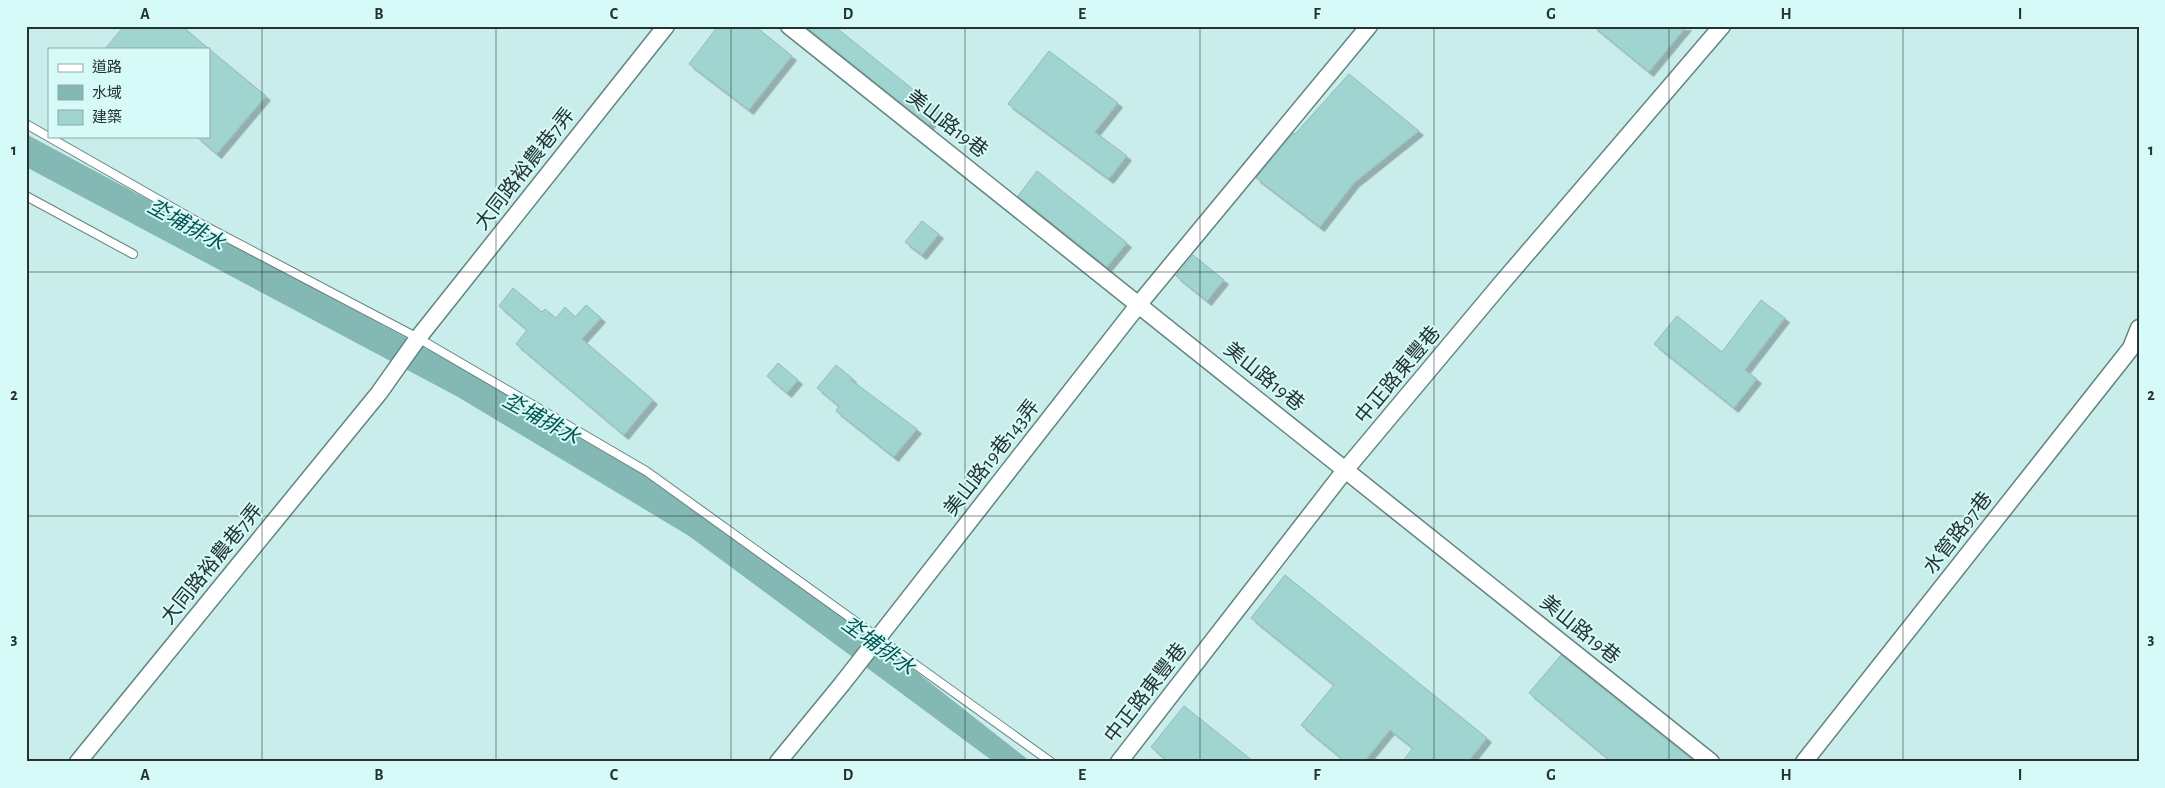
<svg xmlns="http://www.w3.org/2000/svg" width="2165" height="788" viewBox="0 0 2165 788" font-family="'Alegreya Sans','Noto Sans TC',sans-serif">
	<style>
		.water { fill: #83b8b4 }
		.building { fill: #9fd4d0; stroke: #96b9b6; filter: url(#shadow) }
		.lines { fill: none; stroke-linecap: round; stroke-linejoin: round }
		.service-casing { stroke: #638481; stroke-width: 10 }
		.minor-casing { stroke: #638481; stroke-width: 19 }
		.service { stroke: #fff; stroke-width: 8 }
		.minor { stroke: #fff; stroke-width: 16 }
		.grid { fill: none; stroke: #243231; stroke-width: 1; stroke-opacity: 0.55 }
		.labels { text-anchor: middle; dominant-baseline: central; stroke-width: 4; stroke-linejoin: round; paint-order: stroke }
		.street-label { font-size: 20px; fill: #243231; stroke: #d6faf7 }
		.water-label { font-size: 21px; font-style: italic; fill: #035350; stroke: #d6faf7 }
		.neatline { fill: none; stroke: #243231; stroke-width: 2 }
		.grid-label { font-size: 16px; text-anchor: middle; font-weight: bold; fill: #243231 }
	</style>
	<defs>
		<filter id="shadow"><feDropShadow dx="4.5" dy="4.5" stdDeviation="0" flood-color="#0004"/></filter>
	</defs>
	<rect width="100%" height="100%" fill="#c9edea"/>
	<!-- water -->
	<polygon class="water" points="26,134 595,439 834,607 1031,762 994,762 689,536 458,397 26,167"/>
	<!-- building -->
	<g class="building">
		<polygon points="124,26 182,26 209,49 105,49"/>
		<polygon points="718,26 755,26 792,56 749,110 689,64"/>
		<polygon points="805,26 834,26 940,111 929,125"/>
		<polygon points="1593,26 1687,26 1649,72"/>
		<polygon points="209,49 266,96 217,154 196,136 209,136"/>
		<polygon points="1049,51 1118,103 1095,132 1127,156 1109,179 1008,104"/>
		<polygon points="1349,74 1419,131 1354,183 1320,227 1256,178 1293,133 1295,134"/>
		<polygon points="1037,171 1127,243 1107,267 1018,196"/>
		<polygon points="922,221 939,234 922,255 905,242"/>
		<polygon points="1193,255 1224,280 1207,301 1176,276"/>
		<polygon points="513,288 542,312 545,309 556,318 565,307 575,317 586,305 601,318 582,339 653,400 624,435 516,344 527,330 499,306"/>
		<polygon points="1761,300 1785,318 1745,370 1757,379 1734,408 1654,344 1677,316 1722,352"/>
		<polygon points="778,363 798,380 787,393 767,376"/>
		<polygon points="836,365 852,378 851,380 917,429 894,457 836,411 839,406 817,388"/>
		<polygon points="1285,575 1487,738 1468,762 1402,762 1413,748 1390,730 1364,762 1346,762 1301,725 1334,685 1251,618"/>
		<polygon points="1561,655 1695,762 1612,762 1529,693"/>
		<polygon points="1184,706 1254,762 1169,762 1151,747"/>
	</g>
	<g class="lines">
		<defs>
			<g id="service">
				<polyline points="26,124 203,225 418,338 646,471 1051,762"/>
				<polyline points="26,196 133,254"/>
			</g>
			<g id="minor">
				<polyline points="789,26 1711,762"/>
				<polyline points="78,762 379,393 418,338 666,26"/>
				<polyline points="778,762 842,684 1139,304 1369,26"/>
				<polyline points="1119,762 1346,469 1500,285 1722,26"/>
				<polyline points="1804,762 2131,348 2139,328"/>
			</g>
		</defs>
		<!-- service casing -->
		<use href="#service" class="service-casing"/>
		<!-- minor casing -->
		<use href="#minor" class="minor-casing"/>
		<!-- service -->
		<use href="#service" class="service"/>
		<!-- minor -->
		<use href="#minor" class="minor"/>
	</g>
	<!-- grid -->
	<path class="grid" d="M262,26V762M496,26V762M731,26V762M965,26V762M1200,26V762M1434,26V762M1669,26V762M1903,26V762M26,272H2139M26,516H2139"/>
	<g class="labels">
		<!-- street labels -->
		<g class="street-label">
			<text transform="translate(947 124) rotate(38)">美山路19巷</text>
			<text transform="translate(525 169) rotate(-52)">大同路裕農巷7弄</text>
			<text transform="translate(1398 375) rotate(-50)">中正路東豐巷</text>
			<text transform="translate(1264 377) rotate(39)">美山路19巷</text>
			<text transform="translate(992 458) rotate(-52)">美山路19巷143弄</text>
			<text transform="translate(1958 533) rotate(-52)">水管路97巷</text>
			<text transform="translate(212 564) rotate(-51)">大同路裕農巷7弄</text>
			<text transform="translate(1580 630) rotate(39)">美山路19巷</text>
			<text transform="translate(1146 693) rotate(-52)">中正路東豐巷</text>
		</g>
		<!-- water labels -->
		<g class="water-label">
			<text transform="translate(186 225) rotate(29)">坔埔排水</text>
			<text transform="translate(541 419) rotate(29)">坔埔排水</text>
			<text transform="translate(878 646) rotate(36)">坔埔排水</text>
		</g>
	</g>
	<!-- border -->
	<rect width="2165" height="788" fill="none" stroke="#d6faf7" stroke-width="55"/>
	<!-- legend -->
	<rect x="48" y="48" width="162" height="90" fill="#d6faf7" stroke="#8faaa8"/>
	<rect x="58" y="64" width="25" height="8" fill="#ffffff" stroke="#8faaa8"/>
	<text x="92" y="72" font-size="15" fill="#243231">道路</text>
	<rect x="58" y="85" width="25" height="15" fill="#83b8b4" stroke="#8faaa8"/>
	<text x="92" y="98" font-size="15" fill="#243231">水域</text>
	<rect x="58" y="110" width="25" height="15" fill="#9fd4d0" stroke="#8faaa8"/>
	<text x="92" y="122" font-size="15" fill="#243231">建築</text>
	<rect x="28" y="28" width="2110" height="732" class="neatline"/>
	<g class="grid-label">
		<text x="145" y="19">A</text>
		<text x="379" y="19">B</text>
		<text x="614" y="19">C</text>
		<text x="848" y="19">D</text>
		<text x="1082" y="19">E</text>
		<text x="1317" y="19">F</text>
		<text x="1551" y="19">G</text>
		<text x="1786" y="19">H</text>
		<text x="2020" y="19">I</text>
		<text x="14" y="155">1</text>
		<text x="2151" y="155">1</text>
		<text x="14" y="400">2</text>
		<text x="2151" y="400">2</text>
		<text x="14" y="644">3</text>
		<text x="2151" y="644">3</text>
		<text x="145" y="780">A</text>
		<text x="379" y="780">B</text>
		<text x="614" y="780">C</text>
		<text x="848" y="780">D</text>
		<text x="1082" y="780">E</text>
		<text x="1317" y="780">F</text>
		<text x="1551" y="780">G</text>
		<text x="1786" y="780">H</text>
		<text x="2020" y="780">I</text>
	</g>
</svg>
